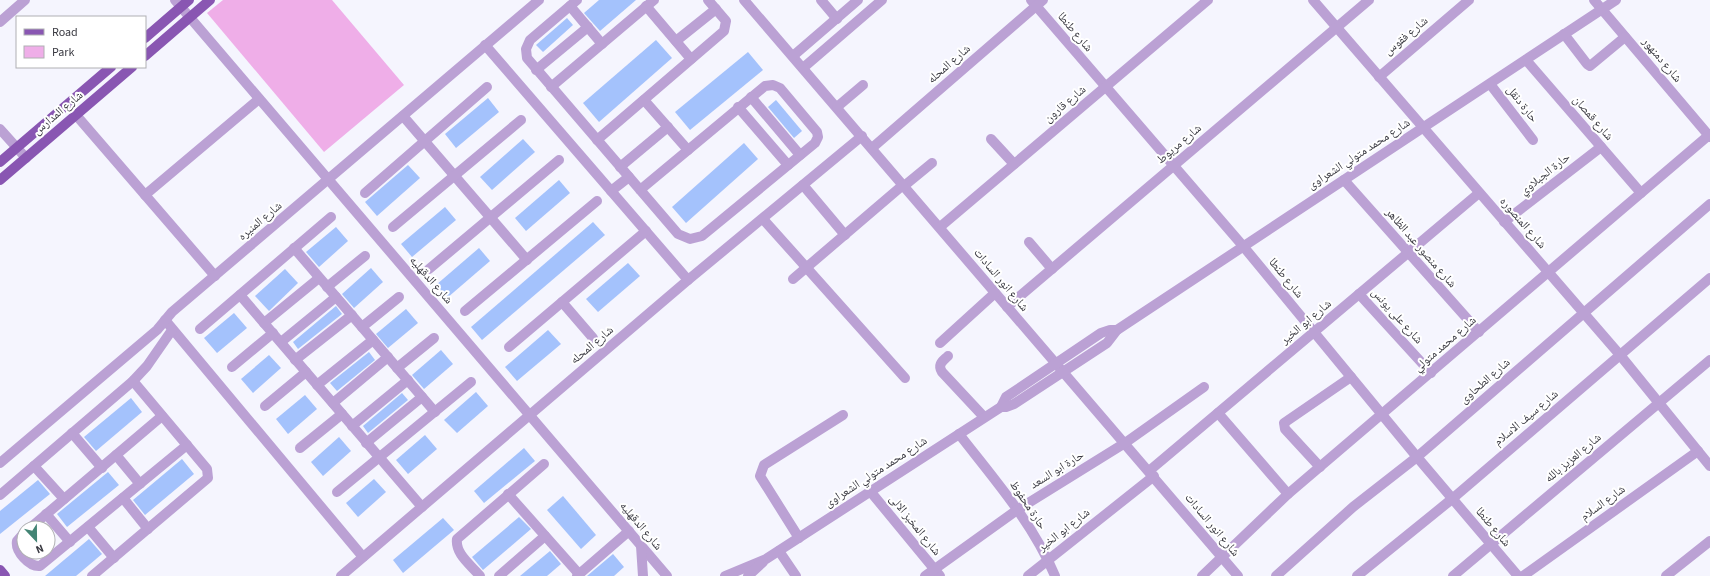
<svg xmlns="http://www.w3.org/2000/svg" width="1710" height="576" viewBox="0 0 1710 576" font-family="'Source Sans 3','Noto Naskh Arabic',sans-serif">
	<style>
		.green { fill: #efaee8 }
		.building { fill: #a4c2fc }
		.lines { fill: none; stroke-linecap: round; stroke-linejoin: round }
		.minor { stroke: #bba1d4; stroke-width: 10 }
		.major { stroke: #8956b2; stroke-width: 10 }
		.labels { text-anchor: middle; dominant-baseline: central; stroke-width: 4; stroke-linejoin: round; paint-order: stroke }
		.street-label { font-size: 12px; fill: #393941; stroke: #fff }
	</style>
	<rect width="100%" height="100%" fill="#f5f5fe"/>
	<!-- green -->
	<polygon class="green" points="223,0 332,0 404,85 324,152 207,13"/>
	<!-- building -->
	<g class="building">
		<polygon points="599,0 636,0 600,31 584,13"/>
		<polygon points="567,18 573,25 543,52 536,45"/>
		<polygon points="656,40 672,58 599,122 583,103"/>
		<polygon points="748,52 763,70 690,130 675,112"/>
		<polygon points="488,98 499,112 456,148 445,134"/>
		<polygon points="776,100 802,131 794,138 768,107"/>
		<polygon points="523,139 535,152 492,190 480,177"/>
		<polygon points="744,143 758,159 686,223 672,207"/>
		<polygon points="408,165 420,178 377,216 365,202"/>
		<polygon points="559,180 570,193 526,231 515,218"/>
		<polygon points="445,207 456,220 412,257 401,244"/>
		<polygon points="593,222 605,235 482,340 471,327"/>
		<polygon points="336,227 348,241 319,267 306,252"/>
		<polygon points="479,248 490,261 447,298 436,285"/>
		<polygon points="628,263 640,276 598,312 586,299"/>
		<polygon points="371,268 383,282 354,308 342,294"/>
		<polygon points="285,269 298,283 269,311 255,296"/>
		<polygon points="336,306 342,314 298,349 293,342"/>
		<polygon points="406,309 418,323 388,348 376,334"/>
		<polygon points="234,313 247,328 217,353 204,338"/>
		<polygon points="548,330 561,344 517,381 505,367"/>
		<polygon points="441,350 453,364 424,389 412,375"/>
		<polygon points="369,352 375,360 337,391 330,383"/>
		<polygon points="269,355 281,368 253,393 241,379"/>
		<polygon points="476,392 488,406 457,433 444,420"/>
		<polygon points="402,393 408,400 368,433 363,426"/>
		<polygon points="305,395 317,409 288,434 276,419"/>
		<polygon points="131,398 142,412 96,451 84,437"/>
		<polygon points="425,435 437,449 408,474 396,460"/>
		<polygon points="339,437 351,451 323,476 311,462"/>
		<polygon points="524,448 535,461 484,503 474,491"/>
		<polygon points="182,459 194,474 145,515 133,500"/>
		<polygon points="108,472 119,485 67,527 57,514"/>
		<polygon points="374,479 386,492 358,517 346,503"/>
		<polygon points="38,480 50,494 0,534 0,511"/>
		<polygon points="563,496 596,535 581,549 547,510"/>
		<polygon points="519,517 531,529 483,570 472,557"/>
		<polygon points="443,518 454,530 403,573 393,560"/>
		<polygon points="89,539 102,554 76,576 45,576"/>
		<polygon points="550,551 561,564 547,576 520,576"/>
		<polygon points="613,554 624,567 614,576 587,576"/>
	</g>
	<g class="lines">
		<!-- minor -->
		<g class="minor">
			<polyline points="175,0 667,576"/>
			<polyline points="577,0 530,40 526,49 527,58 678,234 690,239 702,236 815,143 818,137 817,132 780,88 773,85 765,86 640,190"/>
			<polyline points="744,0 1238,576"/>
			<polyline points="821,0 837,19"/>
			<polyline points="1031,0 1243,246 1417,457 1518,576"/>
			<polyline points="1313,0 1620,355 1710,466"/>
			<polyline points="1594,0 1710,137"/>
			<polyline points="570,6 602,44"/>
			<polyline points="646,6 691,59"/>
			<polyline points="0,22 25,0"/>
			<polyline points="1564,34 1587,64 1590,66 1625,37"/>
			<polyline points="676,41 716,9"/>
			<polyline points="485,45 688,280"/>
			<polyline points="793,56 858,0"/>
			<polyline points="1526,60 1641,193"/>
			<polyline points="803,68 882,0"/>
			<polyline points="536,70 588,27"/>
			<polyline points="1379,77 1469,0"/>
			<polyline points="1490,84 1533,140"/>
			<polyline points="551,87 654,0"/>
			<polyline points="751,97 800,155"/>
			<polyline points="644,100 688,150"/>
			<polyline points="738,107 788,165"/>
			<polyline points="837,107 863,85"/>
			<polyline points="76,115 215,276"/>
			<polyline points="403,116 527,260"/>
			<polyline points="0,129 26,158"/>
			<polyline points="991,139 1014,164"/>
			<polyline points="597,140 724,31 726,21 708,0"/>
			<polyline points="872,148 1043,0"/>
			<polyline points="620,167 668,127"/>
			<polyline points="1344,180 1479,332"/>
			<polyline points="803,185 845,235"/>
			<polyline points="904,186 932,163"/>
			<polyline points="611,191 629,177"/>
			<polyline points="365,193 487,87"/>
			<polyline points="145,195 259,99"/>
			<polyline points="763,219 905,378"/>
			<polyline points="1504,222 1601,147"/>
			<polyline points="393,227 521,120"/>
			<polyline points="940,227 1208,0"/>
			<polyline points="1029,242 1052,269"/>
			<polyline points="294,248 435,412"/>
			<polyline points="429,269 559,160"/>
			<polyline points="793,279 903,185"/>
			<polyline points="327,287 365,256"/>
			<polyline points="1359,294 1431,373"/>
			<polyline points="240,295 422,507"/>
			<polyline points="562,302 593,338"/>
			<polyline points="1007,307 1369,0"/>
			<polyline points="465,311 597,201"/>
			<polyline points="165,320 363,557"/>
			<polyline points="264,323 319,278"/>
			<polyline points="362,327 399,297"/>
			<polyline points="200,329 331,217"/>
			<polyline points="281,342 336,297"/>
			<polyline points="940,343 995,293"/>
			<polyline points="509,347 646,231"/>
			<path d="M948,356C943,361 937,364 942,372L984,417"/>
			<polyline points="295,360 352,315"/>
			<polyline points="232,367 273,333"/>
			<polyline points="397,368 434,338"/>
			<polyline points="317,385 373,340"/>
			<polyline points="333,403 388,357"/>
			<polyline points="265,406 306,372"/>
			<polyline points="1001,407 1006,397 1101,333 1110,330 1117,330"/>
			<polyline points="1218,413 1288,494"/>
			<polyline points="352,426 408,380"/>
			<polyline points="72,433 102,468"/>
			<path d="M959,434C994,479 1033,523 1055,576"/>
			<polyline points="366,443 422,397"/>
			<polyline points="300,448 342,414"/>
			<polyline points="116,455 140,484"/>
			<polyline points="0,463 157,330 172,312 539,0"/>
			<polyline points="34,466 64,499"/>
			<polyline points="1320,467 1285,429 1284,423 1351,377"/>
			<polyline points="1149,471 1479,193"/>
			<polyline points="870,491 940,576"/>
			<polyline points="337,492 471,382"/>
			<polyline points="508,494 579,574"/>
			<polyline points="0,495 133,381 147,366 172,330"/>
			<polyline points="123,498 148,529"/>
			<polyline points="46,514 70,542"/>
			<polyline points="88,527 114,558"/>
			<polyline points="30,528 162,416"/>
			<path d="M24,533L17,541C15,551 29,567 40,566L187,445"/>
			<polyline points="799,538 760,476 764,465 843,415"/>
			<polyline points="641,546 643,576"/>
			<polyline points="779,551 796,576"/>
			<polyline points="92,576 208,478 207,469 133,381"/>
			<polyline points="341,576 688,280 862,136"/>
			<path d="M480,576C471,565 455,554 457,539L544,464"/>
			<polyline points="499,576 545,536"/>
			<polyline points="577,576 629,531"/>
			<polyline points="725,576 766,559 1001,407 1006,407 1014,404 1107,343 1117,330 1616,0"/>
			<polyline points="748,576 763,562"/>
			<polyline points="925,576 1017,510 1125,443 1204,387"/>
			<polyline points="1028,576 1154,476"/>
			<polyline points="1202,576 1288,494 1709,135"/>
			<polyline points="1276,576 1353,507 1417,457 1710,204"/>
			<polyline points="1357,576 1452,499 1710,278"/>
			<polyline points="1453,576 1710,360"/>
			<polyline points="1523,576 1698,451"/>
			<polyline points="1666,576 1710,541"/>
		</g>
		<!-- major -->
		<g class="major">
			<polyline points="145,38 189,0"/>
			<polyline points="145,56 210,0"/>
			<polyline points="0,162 111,67"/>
			<polyline points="0,180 132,67"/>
			<polyline points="0,570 5,576"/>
		</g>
	</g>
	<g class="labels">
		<!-- street labels -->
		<g class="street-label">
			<text transform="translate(1075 32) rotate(50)">شارع طنطا</text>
			<text transform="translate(1406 36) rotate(-40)">شارع فقوس</text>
			<text transform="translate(1662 60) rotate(50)">شارع دمنهور</text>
			<text transform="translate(949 64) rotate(-41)">شارع المحله</text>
			<text transform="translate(1065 104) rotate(-40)">شارع قارون</text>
			<text transform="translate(1522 104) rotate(52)">حارة دنقل</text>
			<text transform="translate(58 113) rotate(-40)">شارع المدارس</text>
			<text transform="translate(1593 118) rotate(49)">شارع قمصان</text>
			<text transform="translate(1179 144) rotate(-40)">شارع مريوط</text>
			<text transform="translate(1359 154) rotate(-33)">شارع محمد متولي الشعراوى</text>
			<text transform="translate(1545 174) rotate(-38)">حارة الجبلاوي</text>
			<text transform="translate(260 221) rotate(-40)">شارع المنيره</text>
			<text transform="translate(1523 223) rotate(49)">شارع المنصوره</text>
			<text transform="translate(1421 248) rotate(49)">شارع منصور عبد الظاهر</text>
			<text transform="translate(1286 278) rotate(51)">شارع طنطا</text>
			<text transform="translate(431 280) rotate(49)">شارع الدقهليه</text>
			<text transform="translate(1001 280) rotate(50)">شارع انور السادات</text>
			<text transform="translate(1397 316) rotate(48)">شارع على يونس</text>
			<text transform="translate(1306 322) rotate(-40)">شارع ابو الخير</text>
			<text transform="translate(1445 344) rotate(-41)">شارع محمد متولي</text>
			<text transform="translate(592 345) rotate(-40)">شارع المحله</text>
			<text transform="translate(1485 381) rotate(-41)">شارع الطحاوى</text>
			<text transform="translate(1526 418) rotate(-40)">شارع سيف الاسلام</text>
			<text transform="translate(1573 458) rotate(-40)">شارع العزيز بالله</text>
			<text transform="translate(1057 470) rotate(-32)">حارة ابو السعد</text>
			<text transform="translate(876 472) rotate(-33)">شارع محمد متولي الشعراوى</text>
			<text transform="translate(1603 503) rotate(-36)">شارع السلام</text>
			<text transform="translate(1028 505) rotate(56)">حارة محفوظ</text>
			<text transform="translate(915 525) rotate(51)">شارع المخبز الالى</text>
			<text transform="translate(1212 525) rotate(50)">شارع انور السادات</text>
			<text transform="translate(641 526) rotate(50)">شارع الدقهليه</text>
			<text transform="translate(1493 527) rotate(50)">شارع طنطا</text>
			<text transform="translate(1064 530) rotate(-38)">شارع ابو الخير</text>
		</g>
	</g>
	<!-- legend -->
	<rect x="16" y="16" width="130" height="52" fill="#ffffff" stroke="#b0b0b3"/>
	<rect x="24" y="29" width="20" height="6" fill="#8956b2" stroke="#b0b0b3"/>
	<text x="52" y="36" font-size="12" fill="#393941">Road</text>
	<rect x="24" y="46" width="20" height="12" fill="#efaee8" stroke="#b0b0b3"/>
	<text x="52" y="56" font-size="12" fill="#393941">Park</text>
	<!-- north arrow -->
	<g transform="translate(36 540) rotate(158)"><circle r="19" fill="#ffffff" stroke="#b0b0b3"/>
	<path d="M0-3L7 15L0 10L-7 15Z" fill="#438474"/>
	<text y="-6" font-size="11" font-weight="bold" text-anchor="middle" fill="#393941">N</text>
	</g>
</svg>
